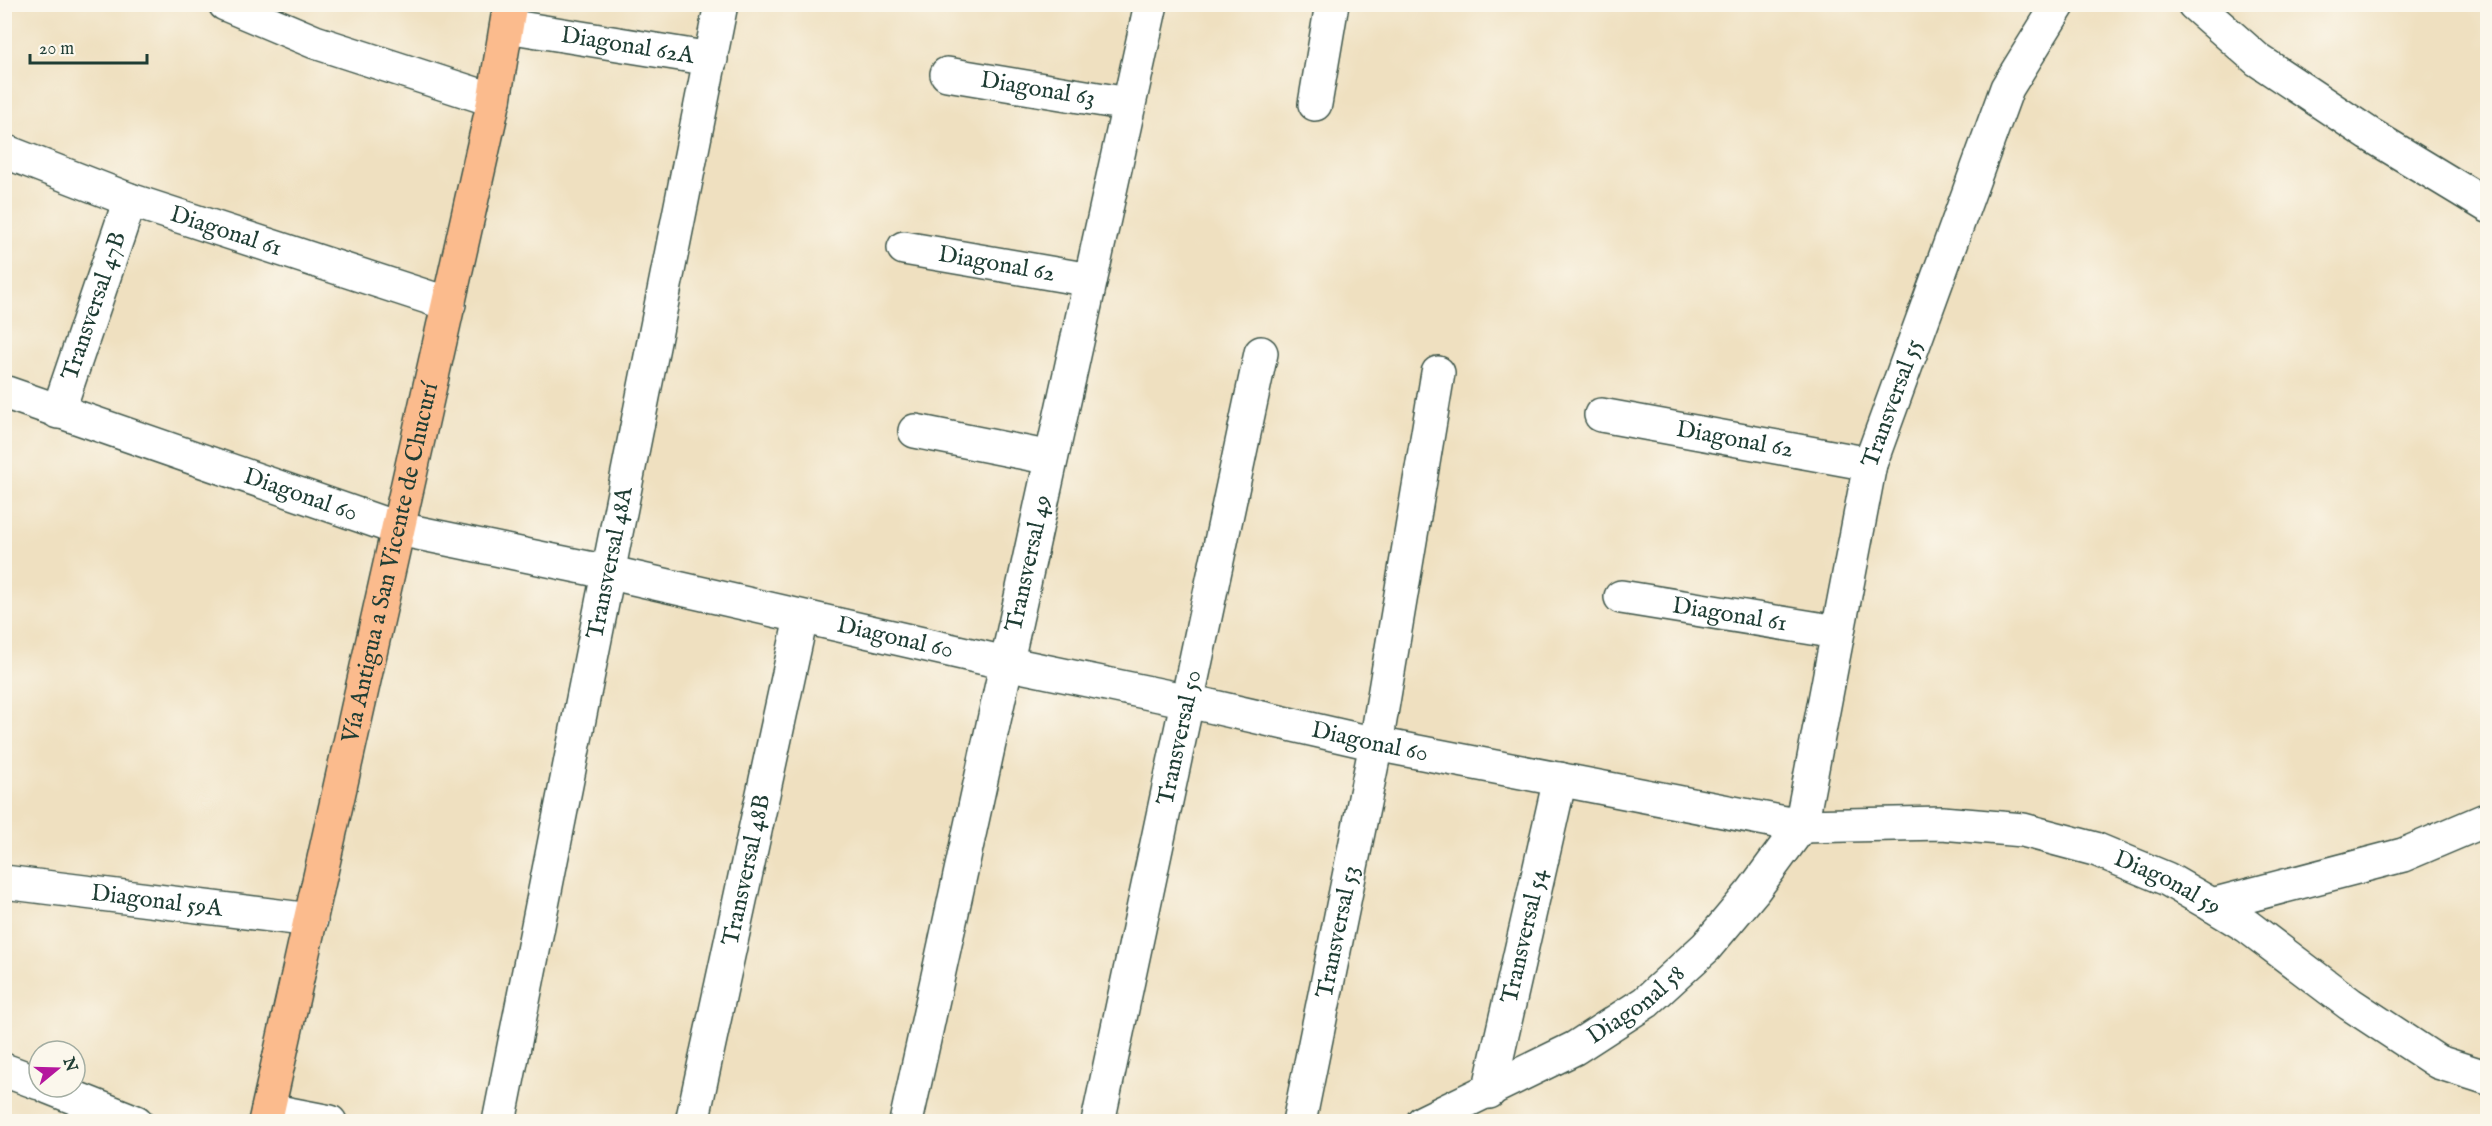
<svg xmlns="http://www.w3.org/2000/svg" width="2492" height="1126" viewBox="0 0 2492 1126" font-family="'IM FELL English',serif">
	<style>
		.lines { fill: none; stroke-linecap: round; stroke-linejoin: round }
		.minor-casing { stroke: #3e5549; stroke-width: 36 }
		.major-casing { stroke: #3e5549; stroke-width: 36 }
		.minor { stroke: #fff; stroke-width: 33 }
		.major { stroke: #fbbb8d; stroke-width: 33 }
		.labels { text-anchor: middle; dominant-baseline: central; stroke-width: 6; stroke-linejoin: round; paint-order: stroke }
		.street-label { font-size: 24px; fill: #1f3d34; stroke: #fbf7ec }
	</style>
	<rect width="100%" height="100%" fill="#fbf7ec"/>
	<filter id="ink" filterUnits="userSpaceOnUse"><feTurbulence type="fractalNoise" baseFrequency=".0167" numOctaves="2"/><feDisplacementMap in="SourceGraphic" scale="12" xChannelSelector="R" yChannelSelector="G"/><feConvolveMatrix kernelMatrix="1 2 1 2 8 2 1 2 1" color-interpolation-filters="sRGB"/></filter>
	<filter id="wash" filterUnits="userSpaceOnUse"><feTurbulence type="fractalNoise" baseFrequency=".008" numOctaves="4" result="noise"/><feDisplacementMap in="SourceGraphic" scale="24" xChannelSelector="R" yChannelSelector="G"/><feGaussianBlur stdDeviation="1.35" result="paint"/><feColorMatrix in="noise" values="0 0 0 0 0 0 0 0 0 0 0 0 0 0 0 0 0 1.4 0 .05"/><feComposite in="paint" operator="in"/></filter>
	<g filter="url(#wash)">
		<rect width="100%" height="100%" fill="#efe0c0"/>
	</g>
	<g filter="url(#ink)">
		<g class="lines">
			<defs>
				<g id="minor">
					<polyline points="225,4 315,42 494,100"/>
					<polyline points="2194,4 2258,60 2369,134 2488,206"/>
					<path id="s1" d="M507,26L711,59"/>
					<path id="s2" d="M947,74L1128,104"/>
					<polyline points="1315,104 1332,4"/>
					<path id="s3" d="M4,151L130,200L449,304"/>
					<path id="s4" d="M904,248L1090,280"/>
					<path id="s5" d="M4,392L399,529L607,572L1006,663L1188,701L1376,744L1801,826L1942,823L2023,830L2095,849L2167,879L2212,905L2247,926L2350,1004L2438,1062L2488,1078"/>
					<path id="s6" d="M58,412L130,200"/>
					<path id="s7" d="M1601,415L1870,464"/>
					<polyline points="915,431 1051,458"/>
					<path id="s8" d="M1621,597L1837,632"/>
					<path id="s9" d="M4,882L311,920"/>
					<polyline points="2212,905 2403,855 2488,819"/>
					<polyline points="4,1070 39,1083"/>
					<polyline points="48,1087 136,1122"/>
					<path id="s10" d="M1489,1092L1560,779"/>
					<polyline points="268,1110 330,1122"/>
					<path id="s11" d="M499,1122L721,4"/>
					<path id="s12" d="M692,1122L801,618"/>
					<path id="s13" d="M906,1122L1151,4"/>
					<path id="s14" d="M1098,1122L1261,353"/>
					<path id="s15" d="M1299,1122L1376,744L1438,373"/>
					<path id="s16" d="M1423,1122L1575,1048L1646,1002L1706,947L1753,891L1801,826L1870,464L2007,88L2059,4"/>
				</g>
				<g id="major">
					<path id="s17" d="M265,1122L494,100L510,4"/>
				</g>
			</defs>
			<!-- minor casing -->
			<use href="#minor" class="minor-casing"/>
			<!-- major casing -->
			<use href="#major" class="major-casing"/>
			<!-- minor -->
			<use href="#minor" class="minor"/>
			<!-- major -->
			<use href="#major" class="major"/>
		</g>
	</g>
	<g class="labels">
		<!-- street labels -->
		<g class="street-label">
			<text stroke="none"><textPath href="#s1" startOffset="122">Diagonal 62A</textPath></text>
			<text stroke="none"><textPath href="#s2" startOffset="92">Diagonal 63</textPath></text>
			<text stroke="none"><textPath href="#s3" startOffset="236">Diagonal 61</textPath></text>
			<text stroke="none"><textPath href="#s4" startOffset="94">Diagonal 62</textPath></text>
			<text stroke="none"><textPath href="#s6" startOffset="112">Transversal 47B</textPath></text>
			<text stroke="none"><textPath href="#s16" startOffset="922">Transversal 55</textPath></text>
			<text stroke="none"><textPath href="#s7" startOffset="136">Diagonal 62</textPath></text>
			<text stroke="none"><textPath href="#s5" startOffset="314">Diagonal 60</textPath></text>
			<text stroke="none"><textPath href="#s11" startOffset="570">Transversal 48A</textPath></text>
			<text stroke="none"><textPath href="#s13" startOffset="572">Transversal 49</textPath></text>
			<text stroke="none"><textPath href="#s17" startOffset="573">Vía Antigua a San Vicente de Chucurí</textPath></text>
			<text stroke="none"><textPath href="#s8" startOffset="110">Diagonal 61</textPath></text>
			<text stroke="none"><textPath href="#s5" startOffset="926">Diagonal 60</textPath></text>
			<text stroke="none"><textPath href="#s14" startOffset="393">Transversal 50</textPath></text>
			<text stroke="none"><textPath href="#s5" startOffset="1412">Diagonal 60</textPath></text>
			<text stroke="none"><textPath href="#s12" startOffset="258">Transversal 48B</textPath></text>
			<text stroke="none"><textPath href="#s5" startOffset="2228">Diagonal 59</textPath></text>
			<text stroke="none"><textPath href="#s9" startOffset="154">Diagonal 59A</textPath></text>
			<text stroke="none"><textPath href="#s15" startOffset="194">Transversal 53</textPath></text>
			<text stroke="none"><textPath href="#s10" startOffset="160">Transversal 54</textPath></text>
			<text stroke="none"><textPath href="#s16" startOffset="244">Diagonal 58</textPath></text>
		</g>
	</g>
	<!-- margin -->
	<rect width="2492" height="1126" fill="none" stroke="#fbf7ec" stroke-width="24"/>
	<!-- north arrow -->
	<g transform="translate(57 1069) rotate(71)"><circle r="28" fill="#fbf7ec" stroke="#a3ada2" stroke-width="1.5"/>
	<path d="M0-4.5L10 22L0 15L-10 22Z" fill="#b5179e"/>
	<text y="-9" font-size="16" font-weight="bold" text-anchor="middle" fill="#1f3d34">N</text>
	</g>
	<!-- scale -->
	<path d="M30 54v9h117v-9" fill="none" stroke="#1f3d34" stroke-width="3"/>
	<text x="39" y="54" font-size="18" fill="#1f3d34" stroke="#fbf7ec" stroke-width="4.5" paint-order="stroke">20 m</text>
</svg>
